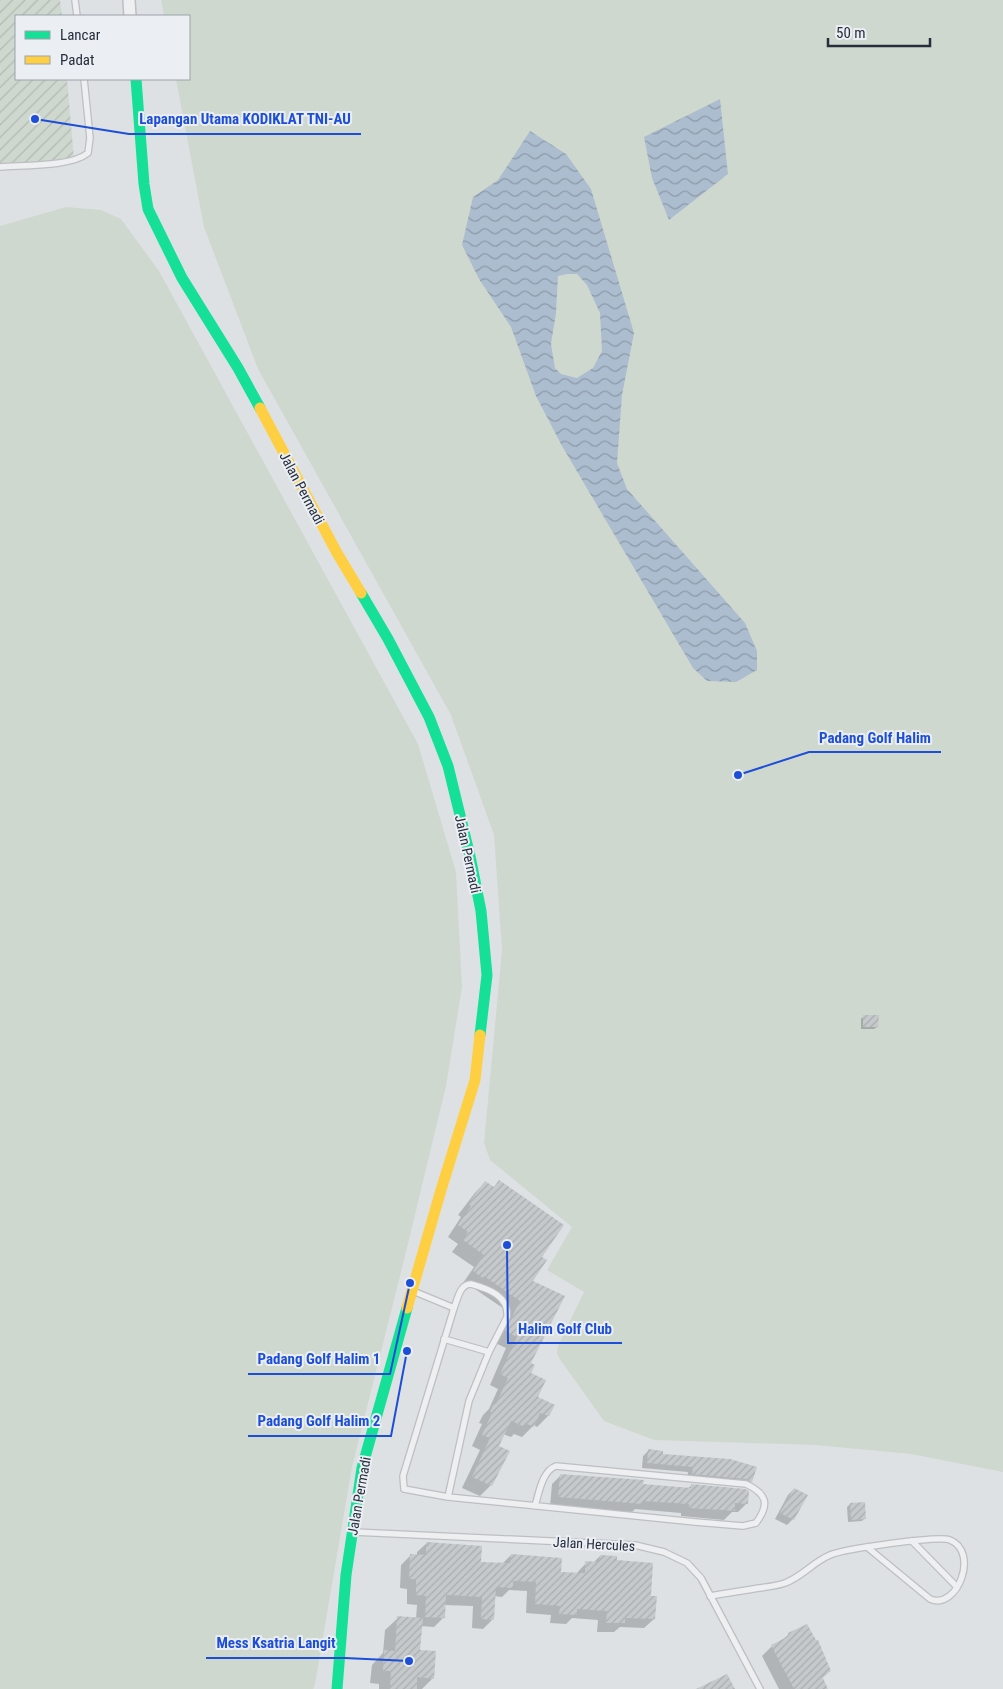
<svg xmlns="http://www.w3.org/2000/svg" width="1003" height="1689" viewBox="0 0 1003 1689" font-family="'Roboto Condensed',sans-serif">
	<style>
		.grass { fill: #cfd8cf }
		.garden { fill: url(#garden-furrows) }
		.water { fill: url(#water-waves); fill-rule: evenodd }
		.shadow { fill: #0003 }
		.building { fill: url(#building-hatch) }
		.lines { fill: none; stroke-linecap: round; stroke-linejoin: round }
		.lane-casing { stroke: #bdbfc2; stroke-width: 8 }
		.street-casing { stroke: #bdbfc2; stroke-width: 14 }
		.lane { stroke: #edeff0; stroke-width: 5.5 }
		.street { stroke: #edeff0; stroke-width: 11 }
		.fast { stroke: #16e098; stroke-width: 11 }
		.slow { stroke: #ffcf43; stroke-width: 11 }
		.labels { text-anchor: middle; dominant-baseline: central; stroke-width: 4; stroke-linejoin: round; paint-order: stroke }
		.street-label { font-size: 14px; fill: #262e3c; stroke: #ebeff4 }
		.leader { fill: none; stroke: #1d4ed8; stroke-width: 2 }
		.callout-dot { fill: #1d4ed8; stroke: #ebeff4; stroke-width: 2 }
		.callout-label { font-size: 15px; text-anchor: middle; font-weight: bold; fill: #1d4ed8; stroke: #ebeff4; stroke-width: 4; stroke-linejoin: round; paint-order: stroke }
	</style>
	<defs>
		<pattern id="garden-furrows" width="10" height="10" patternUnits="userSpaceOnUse" patternTransform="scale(1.25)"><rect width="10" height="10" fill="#cfd8cf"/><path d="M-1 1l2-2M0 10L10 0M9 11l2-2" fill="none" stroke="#b2bab3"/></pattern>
		<pattern id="water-waves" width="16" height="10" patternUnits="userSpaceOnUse" patternTransform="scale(1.25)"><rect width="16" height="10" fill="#acbdcf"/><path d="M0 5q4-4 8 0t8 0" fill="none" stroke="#8c9aa9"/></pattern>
		<pattern id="building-hatch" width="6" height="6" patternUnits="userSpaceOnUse" patternTransform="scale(1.25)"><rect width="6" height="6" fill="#c6c9cc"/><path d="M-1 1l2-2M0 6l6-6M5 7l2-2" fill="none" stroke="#aaadb0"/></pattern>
	</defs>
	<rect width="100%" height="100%" fill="#dee1e4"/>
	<!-- grass -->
	<g class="grass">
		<polygon points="161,0 1003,0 1003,1472 911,1454 815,1445 654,1440 604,1421 559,1358 557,1353 558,1346 584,1292 547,1270 572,1227 490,1160 484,1143 502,950 494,835 451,715 258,369 204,227 176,79 189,79 189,16 164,16"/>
		<polygon points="66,207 101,210 121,219 159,271 418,744 456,872 462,987 446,1086 406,1252 352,1467 315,1684 313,1689 0,1689 0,226"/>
	</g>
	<!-- garden -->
	<polygon class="garden" points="0,0 60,0 62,16 16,16 16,79 67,79 74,159 0,165"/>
	<!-- water -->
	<g class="water">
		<polygon points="720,99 728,174 669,220 652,178 644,137"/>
		<path d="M530,131L566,154L591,189L634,333L622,395L617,463L627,489L745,623L757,651V670L736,682L707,681L693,668L562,446L536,396L511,327L479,279L462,245L473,197L498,180ZM567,274H577L587,285L600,313L602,351L593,368L577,378L561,374L555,368L551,344L556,313L558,276Z"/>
	</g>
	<!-- shadow -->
	<g class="shadow">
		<polygon points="864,1016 877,1027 874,1029 861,1029 861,1019"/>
		<polygon points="485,1182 493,1188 499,1182 540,1257 532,1281 530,1373 537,1398 553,1405 548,1416 537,1427 534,1425 522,1437 514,1434 511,1437 503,1434 498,1447 491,1485 480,1496 462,1488 480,1450 472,1446 482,1424 479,1423 483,1415 489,1409 498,1389 490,1385 506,1348 495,1343 510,1313 472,1287 471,1288 463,1283 474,1267 452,1252 458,1244 448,1237 461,1217 458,1215 474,1194"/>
		<polygon points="648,1451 662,1455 730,1460 751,1482 746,1487 740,1484 687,1479 688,1472 642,1468 643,1456"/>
		<polygon points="561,1475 642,1485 687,1489 692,1485 747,1503 738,1512 732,1512 724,1520 681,1516 681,1513 635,1509 632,1512 550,1506 552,1484"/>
		<polygon points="794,1489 793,1519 787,1525 775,1519 788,1495"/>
		<polygon points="850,1504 865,1518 862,1521 848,1522 847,1507"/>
		<polygon points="427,1543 479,1563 502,1564 511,1555 559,1573 576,1574 586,1563 593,1563 600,1556 616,1561 650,1597 654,1619 644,1628 620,1627 614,1632 597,1632 598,1620 572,1618 566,1624 550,1623 551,1615 526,1613 527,1591 509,1590 502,1597 494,1596 493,1619 483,1629 472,1628 473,1606 444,1605 444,1617 434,1627 421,1626 419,1651 433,1678 422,1689 379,1689 379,1684 370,1683 372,1665 383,1653 385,1630 398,1618 416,1619 417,1605 407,1604 407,1589 400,1588 401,1565 411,1555 417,1556 417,1552"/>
		<polygon points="789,1634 830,1671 822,1678 827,1689 779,1689 762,1656 772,1646 781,1641"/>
	</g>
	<!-- building -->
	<g class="building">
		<polygon points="863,1015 879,1015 878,1027 863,1027"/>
		<polygon points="499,1180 564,1225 542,1257 547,1260 533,1281 565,1296 531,1363 535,1365 531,1373 546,1380 538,1397 555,1405 549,1416 540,1413 534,1427 525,1423 523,1426 511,1421 499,1446 510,1451 492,1486 472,1477 490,1438 482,1435 492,1413 490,1412 494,1403 496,1404 508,1378 500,1374 517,1337 505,1331 520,1301 484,1276 483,1278 473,1271 484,1255 463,1240 468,1232 458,1225 471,1206 468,1204 485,1181 494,1187"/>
		<polygon points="648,1449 663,1451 663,1454 730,1459 757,1467 752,1482 746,1479 692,1474 693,1467 647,1463"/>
		<polygon points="560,1474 644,1480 643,1484 691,1488 691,1484 745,1489 749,1491 748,1504 735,1503 735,1511 689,1508 689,1504 642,1501 642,1504 558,1497"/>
		<polygon points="794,1488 808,1495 794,1520 780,1513"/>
		<polygon points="865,1502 866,1519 851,1520 850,1503"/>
		<polygon points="426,1542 482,1546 481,1562 510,1563 511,1554 562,1558 561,1572 585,1573 585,1561 599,1562 600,1555 617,1556 617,1560 653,1563 651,1596 657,1596 655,1619 625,1618 625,1623 606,1623 607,1611 577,1609 577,1615 559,1614 560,1606 535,1604 536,1582 513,1581 513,1588 496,1587 494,1620 481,1619 482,1597 446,1595 445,1618 425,1617 426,1596 416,1595 416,1579 409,1579 410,1554 426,1555"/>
		<polygon points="397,1616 423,1618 420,1650 436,1651 434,1679 417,1677 417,1689 390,1689 391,1671 383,1671 384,1650 395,1651"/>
		<polygon points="807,1624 816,1640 818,1640 831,1671 822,1676 828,1689 794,1689 771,1645 789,1636 788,1633"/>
		<polygon points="727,1674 735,1689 696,1689"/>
	</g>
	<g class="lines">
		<defs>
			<g id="lane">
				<polyline points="75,0 77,16"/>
				<path d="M0,167C23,165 71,167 88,153L90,138L84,79"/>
				<polyline points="413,1291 454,1308"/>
				<polyline points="444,1339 489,1352"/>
				<path d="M448,1497L404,1489L403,1476L454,1308C458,1298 460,1284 471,1284C489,1289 509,1296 507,1317L489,1352L469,1401L448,1497L695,1522L743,1526L756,1523C770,1504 767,1494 746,1484L556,1466C542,1471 539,1493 535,1506"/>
				<polyline points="354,1532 635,1545 664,1552 687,1563 701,1578 760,1689"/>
				<polyline points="912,1541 957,1587"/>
				<path d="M710,1596C726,1593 743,1591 759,1588C767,1587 777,1586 785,1583C802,1577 813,1562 830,1555C844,1549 939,1535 950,1540C980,1552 957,1611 930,1599L867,1547"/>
			</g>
			<polyline id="street" points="129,0 130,16"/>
		</defs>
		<!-- lane casing -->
		<use href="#lane" class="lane-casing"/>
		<!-- street casing -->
		<use href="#street" class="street-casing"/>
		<!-- lane -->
		<use href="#lane" class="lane"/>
		<!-- street -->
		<use href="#street" class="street"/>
		<!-- fast -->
		<g class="fast">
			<polyline points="136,79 144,184 148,209 182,278 238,368 260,408"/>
			<polyline points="361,593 388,639 429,717 448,766 470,856 481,911 487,975 480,1035"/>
			<polyline points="337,1689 346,1575 362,1468 407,1308"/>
		</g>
		<!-- slow -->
		<g class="slow">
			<polyline points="260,408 337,553 361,593"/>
			<polyline points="407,1308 441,1190 475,1080 480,1035"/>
		</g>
	</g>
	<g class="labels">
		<!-- street labels -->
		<g class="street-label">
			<text transform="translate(302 488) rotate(62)">Jalan Permadi</text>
			<text transform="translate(468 854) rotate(78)">Jalan Permadi</text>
			<text transform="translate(359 1496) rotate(-80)">Jalan Permadi</text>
			<text transform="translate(594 1544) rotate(3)">Jalan Hercules</text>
		</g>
	</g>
	<!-- callouts -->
	<path class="leader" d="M35 119L129 134H361M738 775L809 752H941M507 1245L508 1343H622M410 1283L390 1374H248M407 1351L391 1436H248M409 1661L345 1658H206"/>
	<g class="callout-dot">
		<circle cx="35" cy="119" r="5"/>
		<circle cx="738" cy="775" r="5"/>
		<circle cx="507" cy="1245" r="5"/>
		<circle cx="410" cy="1283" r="5"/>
		<circle cx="407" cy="1351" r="5"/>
		<circle cx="409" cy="1661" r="5"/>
	</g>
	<g class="callout-label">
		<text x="245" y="124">Lapangan Utama KODIKLAT TNI-AU</text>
		<text x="875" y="743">Padang Golf Halim</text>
		<text x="565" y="1334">Halim Golf Club</text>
		<text x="319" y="1364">Padang Golf Halim 1</text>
		<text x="319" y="1426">Padang Golf Halim 2</text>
		<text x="276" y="1648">Mess Ksatria Langit</text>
	</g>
	<!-- legend -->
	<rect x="15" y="15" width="175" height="65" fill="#ebeff4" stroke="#9ca2aa"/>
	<rect x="25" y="31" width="25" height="8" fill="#16e098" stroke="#9ca2aa"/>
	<text x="60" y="40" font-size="15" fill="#262e3c">Lancar</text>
	<rect x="25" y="56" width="25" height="8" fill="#ffcf43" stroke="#9ca2aa"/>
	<text x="60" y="65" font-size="15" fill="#262e3c">Padat</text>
	<!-- scale -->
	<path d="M828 38v8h102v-8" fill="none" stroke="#262e3c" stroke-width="2.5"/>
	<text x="836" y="38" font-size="15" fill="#262e3c" stroke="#ebeff4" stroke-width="4" paint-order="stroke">50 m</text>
</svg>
